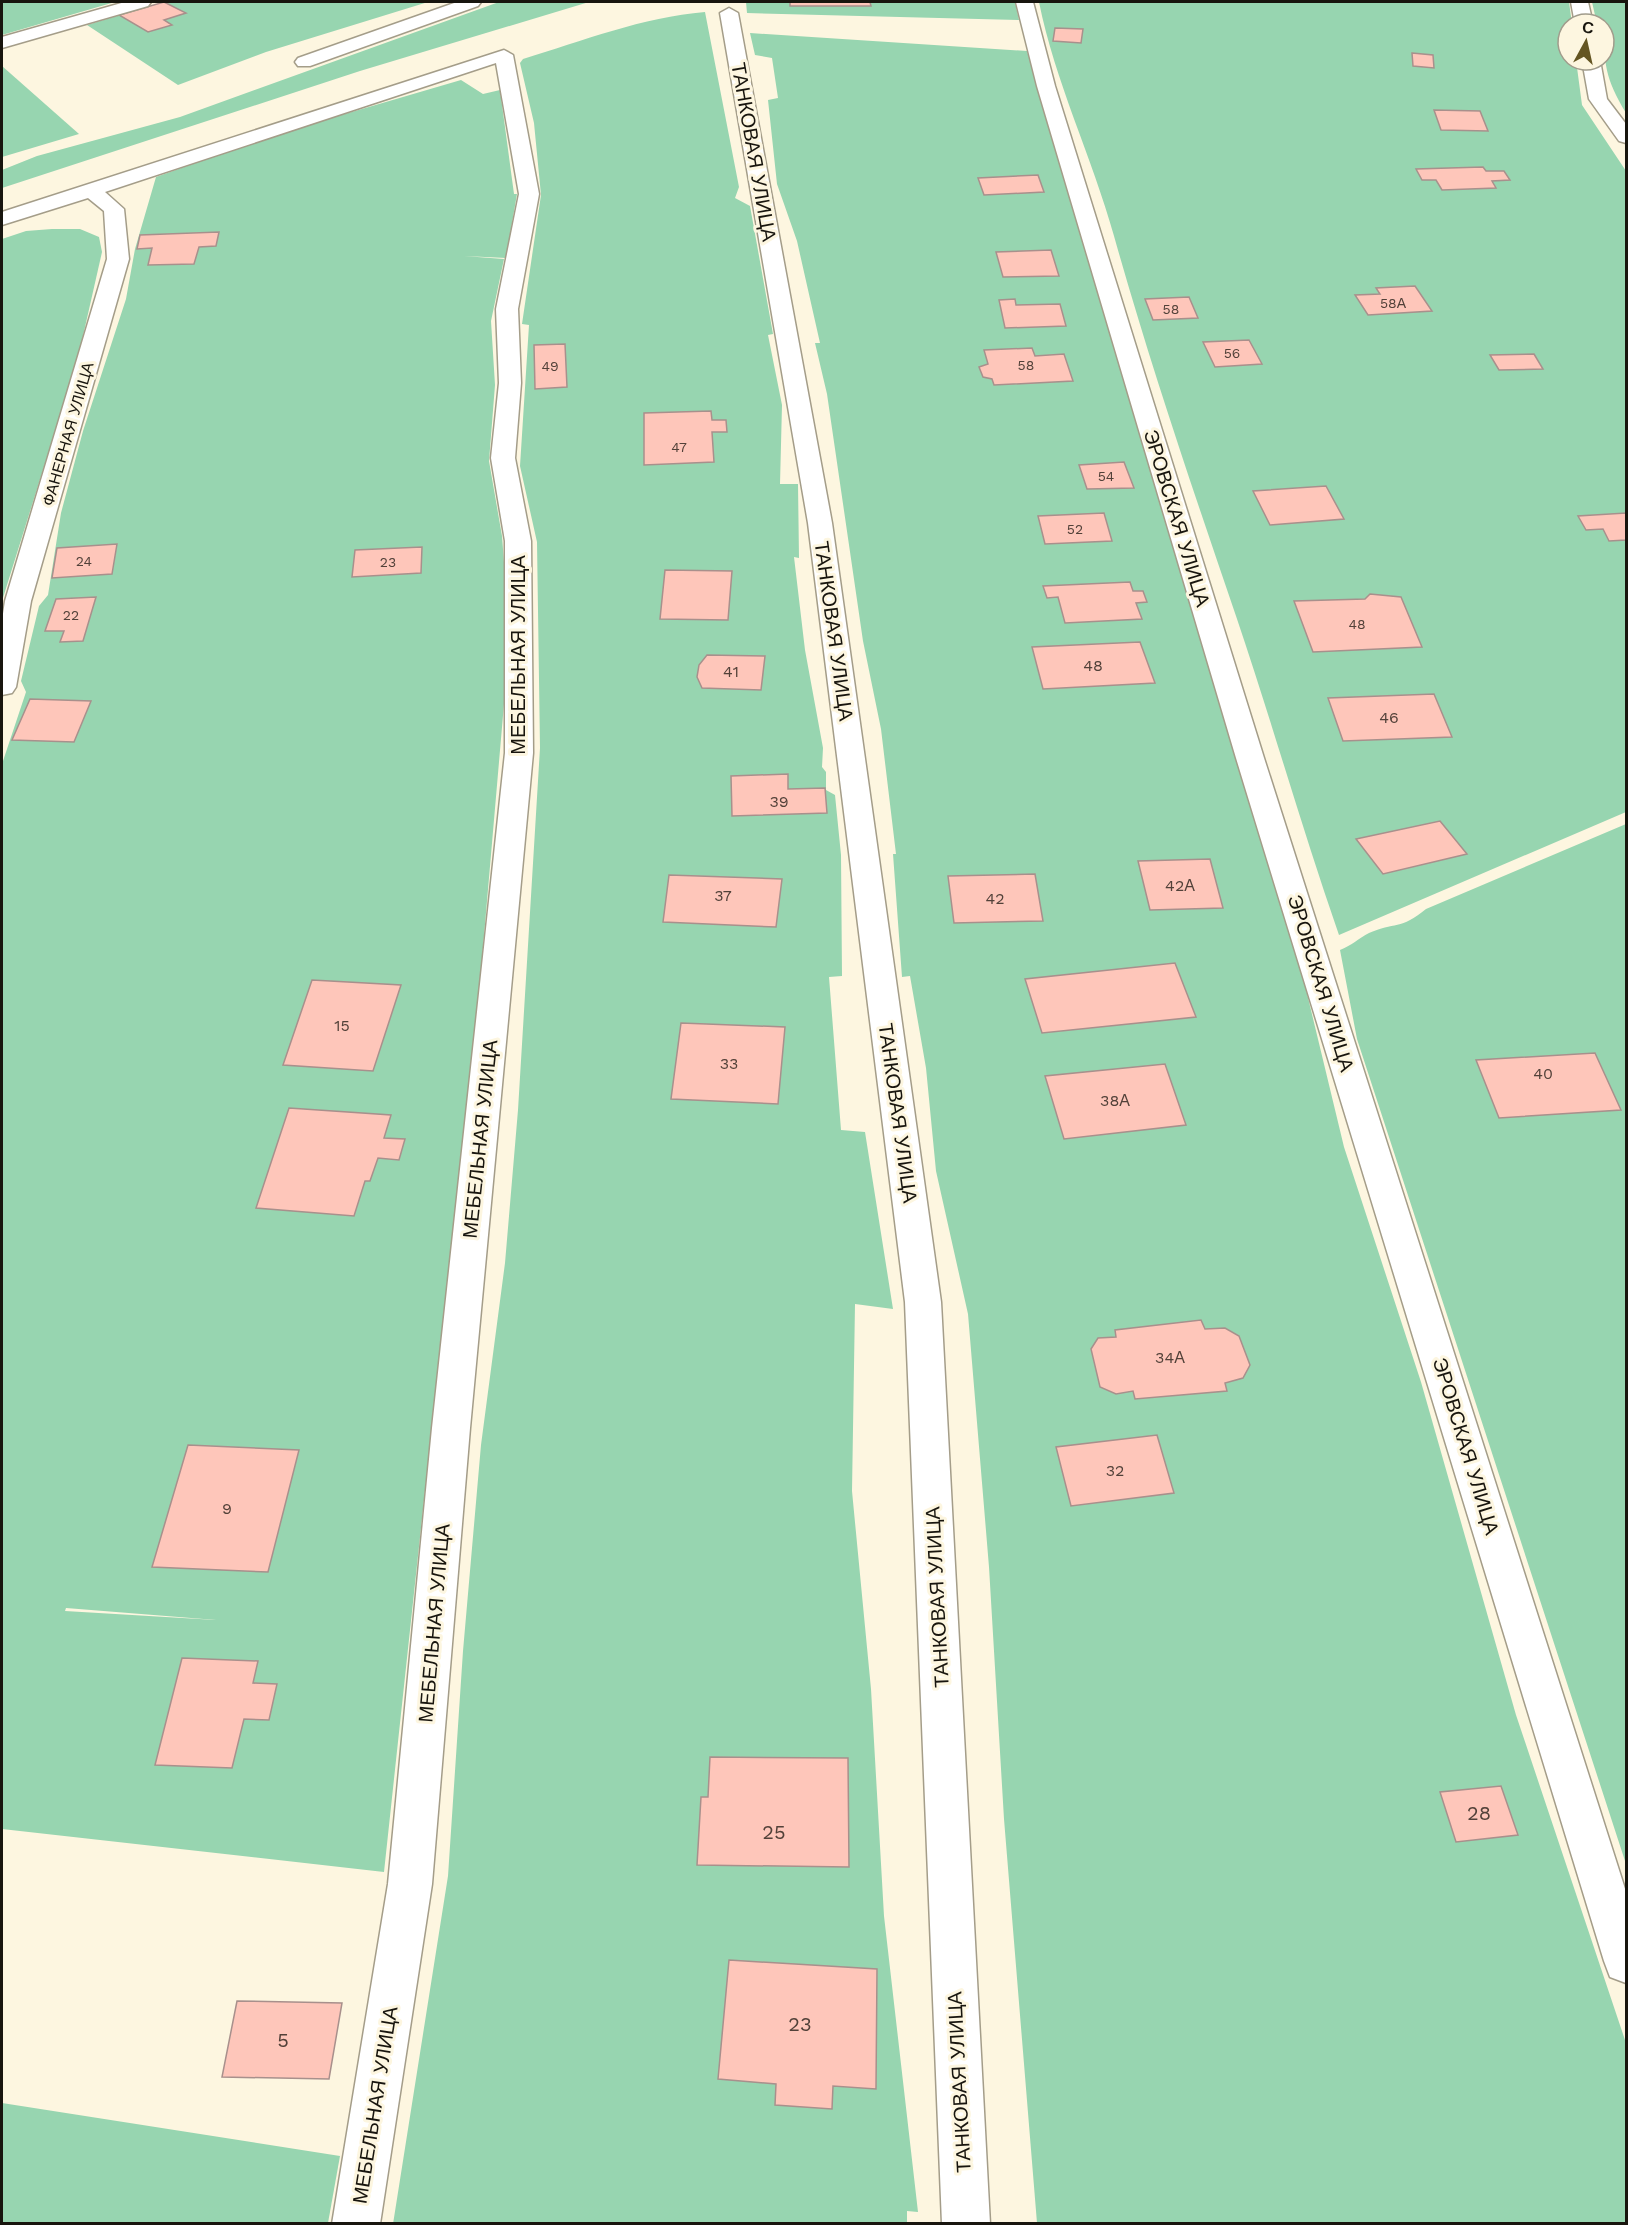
<svg xmlns="http://www.w3.org/2000/svg" width="1628" height="2225" viewBox="0 0 1628 2225" font-family="'Work Sans',sans-serif">
	<style>
		.green { fill: #97d5b0; fill-rule: evenodd }
		.building { fill: #fec6ba; stroke: #a8908c; stroke-width: 1.5 }
		.lines { fill: none; stroke-linecap: round; stroke-linejoin: round }
		.minor-casing { stroke: #a49d89; stroke-width: 3 }
		.minor { fill: #fff; fill-rule: evenodd }
		.labels { text-anchor: middle; dominant-baseline: central; stroke-width: 6; stroke-linejoin: round; paint-order: stroke }
		.far-number-label { font-size: 14px; fill: #524139 }
		.far-street-label { font-size: 16px; fill: #18150e; stroke: #fdf6e0 }
		.number-label { font-size: 16px; fill: #524139 }
		.street-label { font-size: 20px; fill: #18150e; stroke: #fdf6e0 }
		.near-number-label { font-size: 20px; fill: #524139 }
	</style>
	<rect width="100%" height="100%" fill="#fdf6e0"/>
	<!-- green -->
	<g class="green">
		<polygon points="2,2 115,2 2,35"/>
		<polygon points="164,2 428,2 266,52 178,85 87,25"/>
		<polygon points="499,2 589,2 360,71 2,188 2,170 37,156 180,117"/>
		<polygon points="746,2 1015,2 1019,20 747,13"/>
		<path d="M1039,2H1569L1572,24H1568V60H1576L1582,105L1626,171V812L1339,935C1302,829 1272,722 1236,616C1193,490 1150,364 1114,236C1092,157 1055,82 1039,2Z"/>
		<path d="M1592,2H1626V113C1605,78 1604,65 1604,24H1597Z"/>
		<path d="M705,12L739,187L735,198L750,206L773,334L768,335L782,405L780,484H798L799,558L794,557L805,650L823,748L822,767L826,772V790L835,795L841,855L842,976L829,977L841,1130L865,1132L893,1309L855,1304L852,1491L871,1689L884,1916L918,2212L907,2211V2224H393L448,1876L463,1651L481,1445L505,1263L518,1110L540,748L537,542L520,466L529,325L522,324L541,195L534,123L520,63L523,59C582,41 643,17 705,12Z"/>
		<polygon points="750,33 1027,51 1290,923 1344,1147 1421,1382 1516,1715 1626,2043 1626,2223 1037,2223 1004,1819 989,1567 968,1314 936,1171 926,1068 910,976 902,977 893,854 896,854 881,729 863,641 827,394 815,343 820,343 797,241 777,184 768,100 778,98 772,58 755,55"/>
		<polygon points="2,66 79,134 2,157"/>
		<path d="M461,80L483,94L500,90L514,194H517L506,258L464,256L504,259L491,321L495,385L489,461L502,536L509,628L504,704L470,1098L450,1258L384,1872L2,1829V764L26,692L21,681L39,606L48,595L61,513L83,431L126,299L135,249L156,177L280,133ZM66,1608L216,1620L65,1611Z"/>
		<polygon points="52,229 80,229 99,237 102,252 78,358 2,601 2,239 26,231"/>
		<path d="M1626,824V1864L1357,1039L1340,950C1351,946 1359,938 1369,933C1394,922 1401,930 1426,909Z"/>
		<polygon points="2,2103 340,2156 328,2223 2,2223"/>
	</g>
	<!-- building -->
	<g class="building">
		<polygon points="164,2 186,13 164,20 172,25 148,32 119,15"/>
		<polygon points="790,2 870,2 871,6 790,6"/>
		<polygon points="1055,28 1083,29 1081,43 1053,41"/>
		<polygon points="1412,53 1433,55 1434,68 1413,66"/>
		<polygon points="1434,110 1480,111 1488,131 1441,130"/>
		<polygon points="1483,167 1486,171 1504,171 1510,180 1492,181 1496,188 1442,190 1436,180 1422,180 1416,169"/>
		<polygon points="1038,175 1044,192 984,195 978,178"/>
		<polygon points="219,232 216,246 199,247 194,264 148,265 152,248 137,249 140,235"/>
		<polygon points="1051,250 1059,276 1003,277 996,252"/>
		<polygon points="1415,286 1432,311 1368,315 1355,295 1380,294 1376,288"/>
		<polygon points="1189,297 1198,318 1153,320 1145,299"/>
		<polygon points="1015,299 1016,305 1060,304 1066,326 1005,328 999,300"/>
		<polygon points="1249,340 1262,364 1215,367 1203,342"/>
		<polygon points="565,344 567,387 535,389 534,345"/>
		<polygon points="1032,348 1035,356 1064,354 1073,381 994,385 992,379 983,377 979,367 988,364 984,350"/>
		<polygon points="1534,354 1543,369 1499,370 1490,355"/>
		<polygon points="711,411 712,420 726,420 727,432 712,432 714,462 644,465 644,413"/>
		<polygon points="1124,462 1134,488 1087,489 1079,465"/>
		<polygon points="1326,486 1344,519 1270,525 1253,491"/>
		<polygon points="1104,513 1112,541 1045,544 1038,516"/>
		<polygon points="1626,513 1626,540 1609,541 1603,529 1586,530 1578,516"/>
		<polygon points="117,544 112,574 52,578 57,548"/>
		<polygon points="422,547 421,573 352,577 355,550"/>
		<polygon points="665,570 732,571 728,620 660,619"/>
		<polygon points="1130,582 1133,591 1143,591 1147,602 1136,603 1142,619 1065,623 1058,597 1047,598 1043,586"/>
		<polygon points="1370,594 1401,597 1422,647 1313,652 1294,601 1365,599"/>
		<polygon points="96,597 83,641 60,642 64,631 45,631 56,599"/>
		<polygon points="1140,642 1155,683 1043,689 1032,647"/>
		<polygon points="707,655 765,656 761,690 702,688 697,677 699,665"/>
		<polygon points="1434,694 1452,737 1343,741 1328,698"/>
		<polygon points="30,699 91,701 74,742 12,740"/>
		<polygon points="788,774 788,789 825,788 827,813 732,816 731,776"/>
		<polygon points="1440,821 1467,854 1383,874 1356,839"/>
		<polygon points="1210,859 1223,908 1150,910 1138,861"/>
		<polygon points="1035,874 1043,921 954,923 948,876"/>
		<polygon points="669,875 782,879 776,927 663,922"/>
		<polygon points="1175,963 1196,1017 1042,1033 1025,979"/>
		<polygon points="312,980 401,985 373,1071 283,1065"/>
		<polygon points="681,1023 785,1027 778,1104 671,1099"/>
		<polygon points="1595,1053 1621,1110 1499,1118 1476,1060"/>
		<polygon points="1165,1064 1186,1125 1064,1139 1045,1076"/>
		<polygon points="289,1108 391,1115 384,1138 405,1139 399,1160 378,1158 370,1181 365,1181 354,1216 256,1208"/>
		<polygon points="1201,1320 1205,1329 1225,1328 1239,1336 1250,1365 1243,1378 1225,1383 1227,1391 1135,1399 1133,1391 1116,1394 1100,1387 1091,1349 1098,1338 1116,1337 1115,1330"/>
		<polygon points="1157,1435 1174,1493 1071,1506 1056,1447"/>
		<polygon points="188,1445 299,1450 268,1572 152,1567"/>
		<polygon points="182,1658 258,1661 253,1683 277,1684 269,1720 244,1719 232,1768 155,1765"/>
		<polygon points="710,1757 848,1758 849,1867 697,1865 701,1797 708,1797"/>
		<polygon points="1501,1786 1518,1835 1456,1842 1440,1792"/>
		<polygon points="729,1960 877,1969 876,2089 833,2086 832,2109 775,2105 776,2084 718,2079"/>
		<polygon points="237,2001 342,2003 329,2079 222,2077"/>
	</g>
	<g class="lines">
		<defs>
			<g id="minor">
				<polygon points="125,2 151,2 148,6 2,48 2,37"/>
				<polygon points="457,2 481,2 478,6 310,66 298,66 295,62 298,58"/>
				<polygon points="1016,2 1033,2 1055,86 1264,758 1626,1892 1626,1983 1610,1977 1604,1961 1236,758 1037,86"/>
				<polygon points="1571,2 1588,2 1593,24 1575,24"/>
				<polygon points="729,8 738,13 832,523 941,1302 990,2224 942,2224 905,1302 808,523 720,13"/>
				<polygon points="504,50 513,55 539,194 518,309 521,383 515,458 531,541 533,753 470,1428 432,1884 380,2224 332,2224 388,1884 432,1428 505,753 505,541 491,458 499,383 496,309 519,194 496,63 105,192 124,209 129,259 31,601 16,687 12,693 2,695 2,620 5,601 107,259 104,211 88,198 2,225 2,212"/>
				<polygon points="1582,60 1600,60 1607,99 1626,124 1626,143 1619,141 1589,99"/>
			</g>
		</defs>
		<!-- minor casing -->
		<use href="#minor" class="minor-casing"/>
		<!-- minor -->
		<use href="#minor" class="minor"/>
	</g>
	<g class="labels">
		<!-- far-number labels -->
		<g class="far-number-label">
			<text x="1393" y="303">58А</text>
			<text x="1171" y="309">58</text>
			<text x="1232" y="353">56</text>
			<text x="1026" y="365">58</text>
			<text x="550" y="366">49</text>
			<text x="679" y="447">47</text>
			<text x="1106" y="476">54</text>
			<text x="1075" y="529">52</text>
			<text x="84" y="561">24</text>
			<text x="388" y="562">23</text>
			<text x="71" y="615">22</text>
			<text x="1357" y="624">48</text>
		</g>
		<!-- far-street labels -->
		<g class="far-street-label">
			<text transform="translate(68 434) rotate(-74)">ФАНЕРНАЯ УЛИЦА</text>
		</g>
		<!-- number labels -->
		<g class="number-label">
			<text x="1093" y="665">48</text>
			<text x="731" y="671">41</text>
			<text x="1389" y="717">46</text>
			<text x="779" y="801">39</text>
			<text x="1180" y="885">42А</text>
			<text x="723" y="895">37</text>
			<text x="995" y="898">42</text>
			<text x="342" y="1025">15</text>
			<text x="729" y="1063">33</text>
			<text x="1543" y="1073">40</text>
			<text x="1115" y="1100">38А</text>
			<text x="1170" y="1357">34А</text>
			<text x="1115" y="1470">32</text>
			<text x="227" y="1508">9</text>
		</g>
		<!-- street labels -->
		<g class="street-label">
			<text transform="translate(754 152) rotate(80)">ТАНКОВАЯ УЛИЦА</text>
			<text transform="translate(1177 518) rotate(73)">ЭРОВСКАЯ УЛИЦА</text>
			<text transform="translate(834 631) rotate(82)">ТАНКОВАЯ УЛИЦА</text>
			<text transform="translate(518 655) rotate(-90)">МЕБЕЛЬНАЯ УЛИЦА</text>
			<text transform="translate(1321 983) rotate(73)">ЭРОВСКАЯ УЛИЦА</text>
			<text transform="translate(898 1113) rotate(82)">ТАНКОВАЯ УЛИЦА</text>
			<text transform="translate(480 1139) rotate(-84)">МЕБЕЛЬНАЯ УЛИЦА</text>
			<text transform="translate(1466 1446) rotate(73)">ЭРОВСКАЯ УЛИЦА</text>
			<text transform="translate(937 1597) rotate(-93)">ТАНКОВАЯ УЛИЦА</text>
			<text transform="translate(434 1623) rotate(-85)">МЕБЕЛЬНАЯ УЛИЦА</text>
			<text transform="translate(959 2082) rotate(-93)">ТАНКОВАЯ УЛИЦА</text>
			<text transform="translate(375 2105) rotate(-81)">МЕБЕЛЬНАЯ УЛИЦА</text>
		</g>
		<!-- near-number labels -->
		<g class="near-number-label">
			<text x="1479" y="1813">28</text>
			<text x="774" y="1832">25</text>
			<text x="800" y="2024">23</text>
			<text x="283" y="2040">5</text>
		</g>
	</g>
	<!-- border -->
	<rect width="1628" height="2225" fill="none" stroke="#18150e" stroke-width="6"/>
	<!-- north arrow -->
	<g transform="translate(1586 42) rotate(8)"><circle r="28" fill="#fdf6e0" stroke="#a19c8c" stroke-width="1.5"/>
	<path d="M0-4.5L10 22L0 15L-10 22Z" fill="#645522"/>
	<text y="-9" font-size="16" font-weight="bold" text-anchor="middle" fill="#18150e">С</text>
	</g>
</svg>
